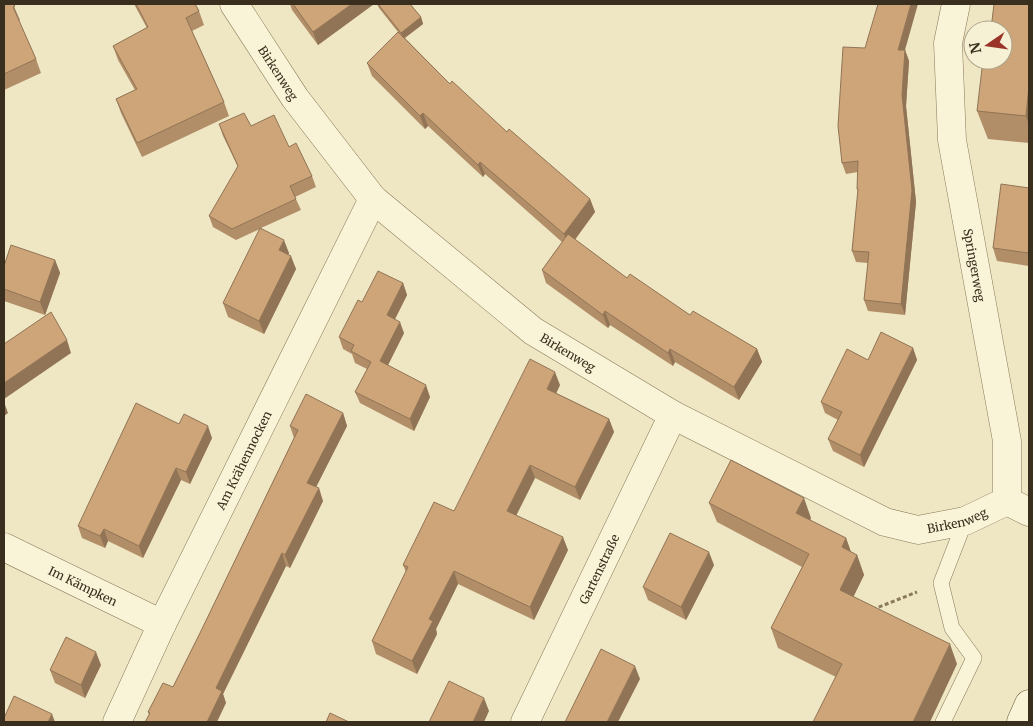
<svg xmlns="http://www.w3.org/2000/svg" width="1033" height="726" viewBox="0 0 1033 726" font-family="Merriweather,serif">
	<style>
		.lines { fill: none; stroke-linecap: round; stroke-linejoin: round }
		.lane-casing { stroke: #8a795a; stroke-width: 16 }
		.street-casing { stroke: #8a795a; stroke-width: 29 }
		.secondary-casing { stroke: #6c593d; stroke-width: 29 }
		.path { stroke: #8a795a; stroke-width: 3; stroke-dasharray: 4 2.5; stroke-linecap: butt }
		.lane { stroke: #f9f3d7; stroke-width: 15 }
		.street { stroke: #f9f3d7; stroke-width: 28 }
		.secondary { stroke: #f9f3d7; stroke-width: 28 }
		.wall { fill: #b18e68 }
		.shaded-wall { fill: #907455 }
		.building { fill: #cea579; stroke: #907455 }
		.labels { text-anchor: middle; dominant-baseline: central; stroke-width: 4.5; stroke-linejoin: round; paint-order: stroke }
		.street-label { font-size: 12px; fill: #3a2e1e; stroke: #f6f0d4 }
	</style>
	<rect width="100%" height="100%" fill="#efe7c4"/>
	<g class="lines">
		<defs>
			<polyline id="lane" points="943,722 974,658 952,628 941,583 965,521"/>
			<g id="street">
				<path id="s1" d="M234,4L295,98L373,199L533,331L673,415L885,522L918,530L965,521L1007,501"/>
				<path id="s2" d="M956,4L948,43L952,140L1007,441V501L1029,512"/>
				<path id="s3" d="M4,547L162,624"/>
				<path id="s4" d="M117,722L162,624L373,199"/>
				<path id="s5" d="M525,722L673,415"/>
			</g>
			<polyline id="secondary" points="1021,722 1029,704"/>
		</defs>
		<!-- lane casing -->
		<use href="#lane" class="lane-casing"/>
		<!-- street casing -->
		<use href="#street" class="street-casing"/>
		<!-- secondary casing -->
		<use href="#secondary" class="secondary-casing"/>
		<!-- path -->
		<polyline class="path" points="873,610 874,609 917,592"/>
		<!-- lane -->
		<use href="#lane" class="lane"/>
		<!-- street -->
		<use href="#street" class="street"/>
		<!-- secondary -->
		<use href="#secondary" class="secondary"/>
	</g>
	<!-- wall -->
	<g class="wall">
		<polygon points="4,4 13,4 20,20 19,21 36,59 41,73 4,90"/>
		<polygon points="134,4 195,4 199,11 204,25 192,31 224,102 229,116 142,157 121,113 116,99 135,90 118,60 113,46 147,28"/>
		<polygon points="290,4 374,4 318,45 292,10"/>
		<polygon points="377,4 410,4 421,17 423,24 405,38 450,84 507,132 590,199 595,212 575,240 627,278 690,315 757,349 762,362 739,400 675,362 673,366 610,325 608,328 546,283 542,270 562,242 485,174 483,177 428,126 425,129 372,76 367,63 398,32 379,8"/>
		<polygon points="1029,4 1029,143 988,139 977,111 991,29"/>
		<polygon points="865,48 905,50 909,61 906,106 916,202 905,315 868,311 864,300 868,263 856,262 852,251 858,192 857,189 858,172 846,174 842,163"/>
		<polygon points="219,124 251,126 289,147 312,176 316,187 295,197 301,210 261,228 289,253 288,255 296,269 264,334 228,317 223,303 260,229 236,240 213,227 209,216 238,167 223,136"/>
		<polygon points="1029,188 1029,266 997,261 993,248"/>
		<polygon points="55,260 60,273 45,315 4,301 4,266"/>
		<polygon points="403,283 407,295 395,319 404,333 388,365 430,397 414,431 360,403 355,392 367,369 355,363 352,354 343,349 339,337 362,302"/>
		<polygon points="913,348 917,360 864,467 833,451 828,439 838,420 825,413 821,402 868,360"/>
		<polygon points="560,385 556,393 609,419 614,432 580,500 535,478 516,515 568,550 534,620 458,584 436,629 437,634 417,674 376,654 372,641 406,572 403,565 454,511"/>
		<polygon points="343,413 347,426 316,487 323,501 290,568 286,566 223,694 226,703 149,715 148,712 173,687 200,633 294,438 290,426"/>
		<polygon points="179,424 212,438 190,484 181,480 143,558 108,541 105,548 82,538 78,526"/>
		<polygon points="709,503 811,518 810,520 846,538 851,552 857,555 864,575 853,597 957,664 836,677 778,648 771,628 802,567 717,522"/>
		<polygon points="714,565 686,620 648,600 643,587"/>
		<polygon points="101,665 85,698 55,683 50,670"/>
	</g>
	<!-- shaded-wall -->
	<g class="shaded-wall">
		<polygon points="352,4 374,4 318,45 313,32"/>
		<polygon points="911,4 918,4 905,50 909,61 906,106 916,202 905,315 901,304 902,95 898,50"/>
		<polygon points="421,17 423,24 403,39 401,33"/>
		<polygon points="1029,86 1029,125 1026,116"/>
		<polygon points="423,113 428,126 425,129 420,116"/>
		<polygon points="480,162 485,174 483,177 478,165"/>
		<polygon points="590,199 595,212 569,247 564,234"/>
		<polygon points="284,240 289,253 284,263 279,250"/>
		<polygon points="291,256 296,269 264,334 259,321"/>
		<polygon points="55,260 60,273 45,315 40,302"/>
		<polygon points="403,283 407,295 391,327 387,315"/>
		<polygon points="605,311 610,325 608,328 603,315"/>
		<polygon points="400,322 404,333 384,373 380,361"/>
		<polygon points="67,340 71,353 4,399 4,383"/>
		<polygon points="913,348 917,360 864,467 860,455"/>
		<polygon points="670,349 675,362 673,366 668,353"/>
		<polygon points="757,349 762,362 739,400 734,387"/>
		<polygon points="555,372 560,385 552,402 547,389"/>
		<polygon points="426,385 430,397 414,431 410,419"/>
		<polygon points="4,402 8,413 4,416"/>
		<polygon points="343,413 347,426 312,495 307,483"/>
		<polygon points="609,419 614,432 580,500 575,487"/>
		<polygon points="208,426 212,438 190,484 186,472"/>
		<polygon points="530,465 535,478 512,524 507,511"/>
		<polygon points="176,468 181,480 143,558 139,546"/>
		<polygon points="319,488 323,501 290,568 285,555"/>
		<polygon points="804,498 811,518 804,533 796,513"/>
		<polygon points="104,529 108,541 105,548 100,536"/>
		<polygon points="563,537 568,550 534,620 530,607"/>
		<polygon points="846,538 853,558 842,547"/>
		<polygon points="709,552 714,565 686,620 681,607"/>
		<polygon points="282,553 286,566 223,694 226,703 217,722 207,722 216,688"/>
		<polygon points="857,555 864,575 847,610 840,590"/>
		<polygon points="454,571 458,584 436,629 437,634 417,674 412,661 429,619"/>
		<polygon points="950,644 957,664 930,722 913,722"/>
		<polygon points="96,652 101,665 85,698 81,685"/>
		<polygon points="635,666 640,679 618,722 607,722"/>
		<polygon points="484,698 489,711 484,722 473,722"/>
		<polygon points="52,714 55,722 48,722"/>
	</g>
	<!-- building -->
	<g class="building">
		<polygon points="4,4 13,4 15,6 13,7 36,59 4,74"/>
		<polygon points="136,4 195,4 199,11 186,18 224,102 137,143 116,99 137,89 113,46 148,27"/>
		<polygon points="293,4 352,4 313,32"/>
		<polygon points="378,4 410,4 421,17 401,33"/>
		<polygon points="878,4 911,4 898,50 905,50 902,95 912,190 901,304 864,300 869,252 852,251 858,189 857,189 858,161 842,163 838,126 843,47 865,48"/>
		<polygon points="994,4 1029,4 1029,86 1026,116 977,111 983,60 1003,60 1003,30 986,30 986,28 991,29"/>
		<polygon points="398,32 450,84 452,81 507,132 509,129 590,199 564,234 480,162 478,165 423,113 420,116 367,63"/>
		<polygon points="244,113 251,126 274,115 289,147 296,143 312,176 290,186 296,199 232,229 209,216 238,166 219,124"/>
		<polygon points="1001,184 1029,188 1029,246 1028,253 993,248"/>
		<polygon points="260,228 284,240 279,250 291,256 259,321 223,303"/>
		<polygon points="568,234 627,278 630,274 690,315 693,311 757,349 734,387 670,349 668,353 605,311 603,315 542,270"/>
		<polygon points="11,245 55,260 40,302 4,289 4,266"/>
		<polygon points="378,271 403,283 387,315 400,322 380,361 426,385 410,419 355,392 371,362 351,351 354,345 339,337 358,300 362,302"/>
		<polygon points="51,312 67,340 4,383 4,344"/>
		<polygon points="881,332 913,348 860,455 828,439 842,412 821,402 847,349 868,360"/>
		<polygon points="530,359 555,372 547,389 609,419 575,487 530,465 507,511 563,537 530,607 454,571 429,619 433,621 412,661 372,641 408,567 403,565 434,502 454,511"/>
		<polygon points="306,394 343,413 307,483 319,488 285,555 282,553 216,688 222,691 207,722 145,722 150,713 148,712 163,683 173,687 200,633 298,430 290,426"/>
		<polygon points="136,403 179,424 184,414 208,426 186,472 176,468 139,546 104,529 100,536 78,526"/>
		<polygon points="731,460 804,498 796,513 846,538 842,547 857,555 840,590 950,644 913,722 813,722 842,664 771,628 809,554 709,503"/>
		<polygon points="670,533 709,552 681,607 643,587"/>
		<polygon points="66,637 96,652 81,685 50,670"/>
		<polygon points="601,649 635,666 607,722 565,722"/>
		<polygon points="449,681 484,698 473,722 429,722"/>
		<polygon points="14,696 52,714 48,722 4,722 4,718"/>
		<polygon points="330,713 349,722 326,722"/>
	</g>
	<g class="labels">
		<!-- street labels -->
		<g class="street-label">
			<text stroke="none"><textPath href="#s1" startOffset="82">Birkenweg</textPath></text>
			<text stroke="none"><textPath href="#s2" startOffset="264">Springerweg</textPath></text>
			<text stroke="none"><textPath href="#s1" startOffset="488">Birkenweg</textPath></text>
			<text stroke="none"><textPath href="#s4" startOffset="291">Am Krähennocken</textPath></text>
			<text stroke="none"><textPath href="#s1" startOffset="922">Birkenweg</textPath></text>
			<text stroke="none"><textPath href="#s5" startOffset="170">Gartenstraße</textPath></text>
			<text stroke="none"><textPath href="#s3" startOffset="88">Im Kämpken</textPath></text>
		</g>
	</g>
	<!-- border -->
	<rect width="1033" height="726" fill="none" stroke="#3a2e1e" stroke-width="10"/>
	<!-- north arrow -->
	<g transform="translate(988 45) rotate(257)"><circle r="24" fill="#f6f0d4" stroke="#aba28b"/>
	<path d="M0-4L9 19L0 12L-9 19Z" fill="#9a3428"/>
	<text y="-8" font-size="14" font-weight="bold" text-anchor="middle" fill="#3a2e1e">N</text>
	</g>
</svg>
